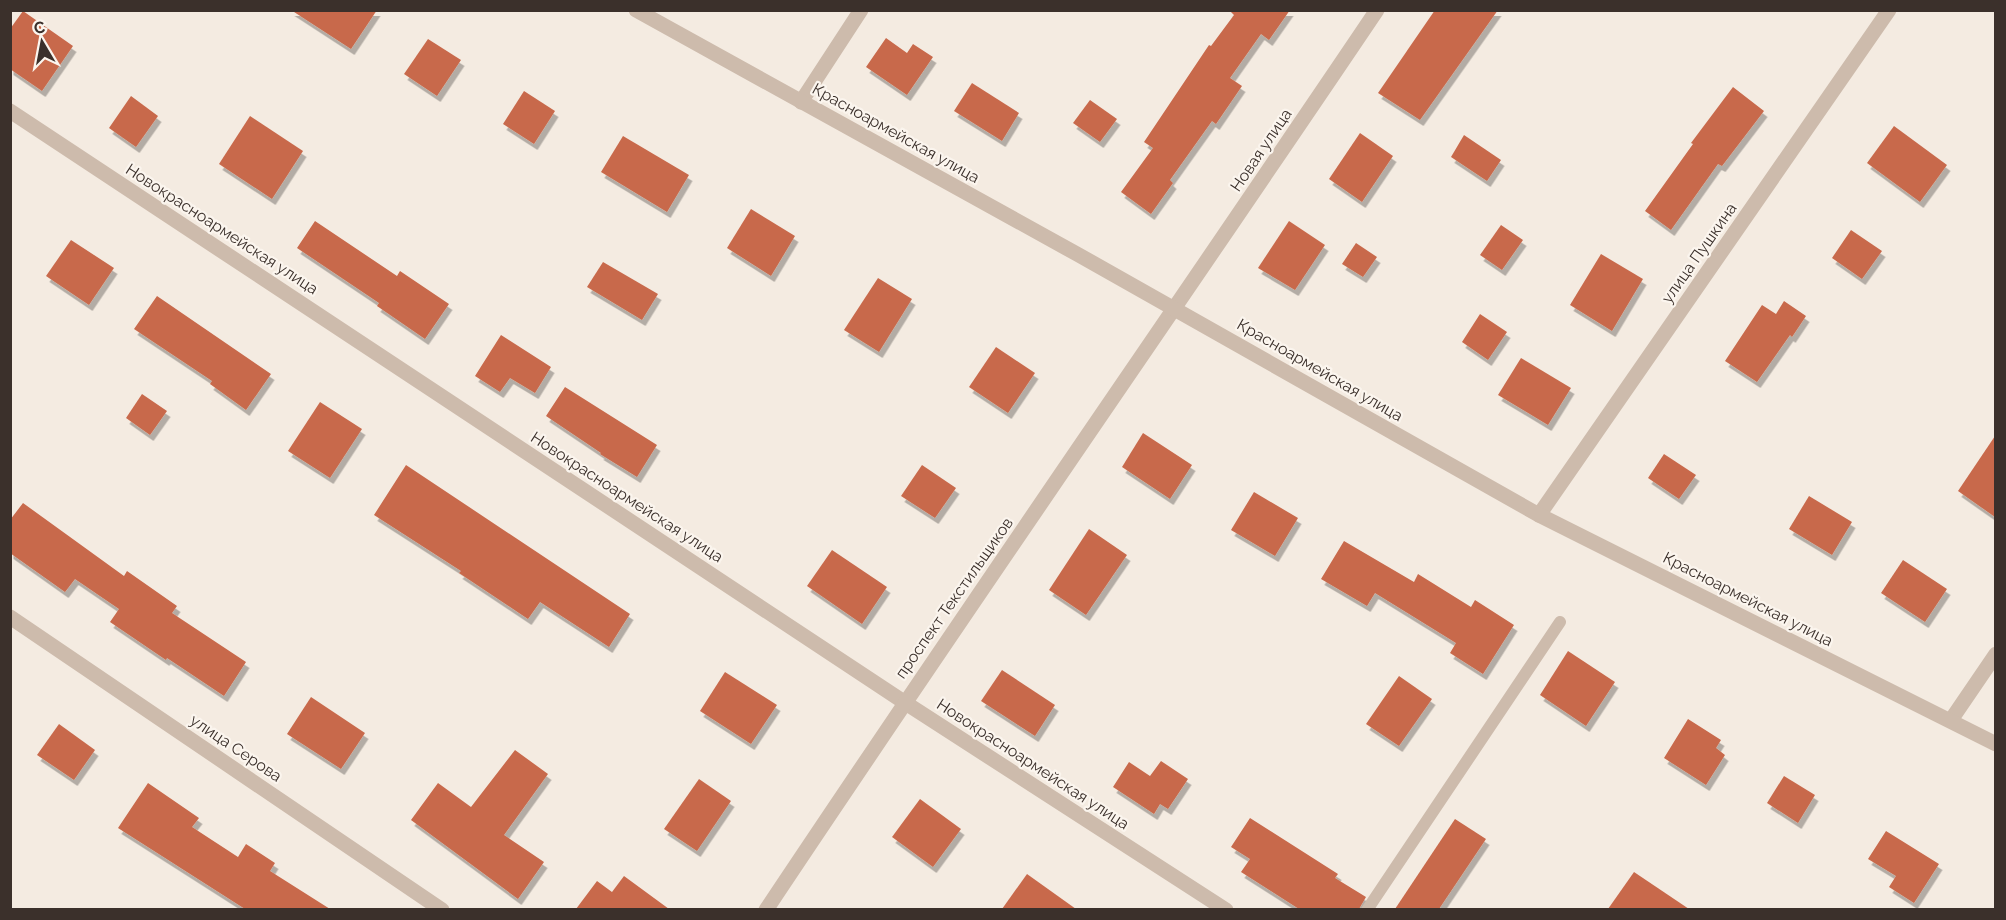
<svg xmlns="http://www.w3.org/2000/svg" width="2006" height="920" viewBox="0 0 2006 920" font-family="Raleway,sans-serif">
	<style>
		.building { fill: #c8694b; filter: url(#shadow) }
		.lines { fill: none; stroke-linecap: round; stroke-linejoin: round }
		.service { stroke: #cdbbac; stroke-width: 12 }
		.minor { stroke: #cdbbac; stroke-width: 15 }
		.tertiary { stroke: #cdbbac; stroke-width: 15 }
		.labels { text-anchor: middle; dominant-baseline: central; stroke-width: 4.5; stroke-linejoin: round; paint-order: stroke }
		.street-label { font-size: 16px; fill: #3b302b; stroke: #fbf5ee }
	</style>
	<defs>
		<filter id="shadow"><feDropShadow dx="3.5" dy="6" stdDeviation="0" flood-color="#0004"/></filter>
	</defs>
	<rect width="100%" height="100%" fill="#f4ebe1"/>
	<!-- building -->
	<g class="building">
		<polygon points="291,10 377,10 351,49"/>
		<polygon points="1229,10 1290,10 1269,40 1261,34 1230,78 1242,86 1216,124 1212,121 1170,180 1173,183 1151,214 1121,192 1153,148 1144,142 1209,45 1211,46 1234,15"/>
		<polygon points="1435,10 1498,10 1420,120 1378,93"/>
		<polygon points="23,11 73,46 42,91 10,69 10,29"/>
		<polygon points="886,38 907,53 913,44 933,57 907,95 866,67"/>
		<polygon points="428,39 461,60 437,96 404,74"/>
		<polygon points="972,83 1019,113 1002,141 954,111"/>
		<polygon points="1733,87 1764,111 1722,166 1718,164 1671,230 1645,211 1693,144 1691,143"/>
		<polygon points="524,91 555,111 534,144 503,124"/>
		<polygon points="131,96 158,116 136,147 109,128"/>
		<polygon points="1090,100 1117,119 1100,142 1073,123"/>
		<polygon points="250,116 303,151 272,199 219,164"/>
		<polygon points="1894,126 1947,165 1920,202 1867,163"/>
		<polygon points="1360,133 1393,156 1362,202 1329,179"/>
		<polygon points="1464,135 1501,160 1487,181 1451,157"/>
		<polygon points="623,136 689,175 667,212 601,172"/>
		<polygon points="751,209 795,236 771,276 727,248"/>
		<polygon points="315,221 397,276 400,271 449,304 425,339 377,306 379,303 297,248"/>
		<polygon points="1289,221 1325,245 1295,290 1258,268"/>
		<polygon points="1501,225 1523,240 1502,270 1480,255"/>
		<polygon points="1851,230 1882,251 1862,279 1832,258"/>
		<polygon points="71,240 114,268 89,305 46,276"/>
		<polygon points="1356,243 1377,257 1363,277 1342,264"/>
		<polygon points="1601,254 1643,279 1612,331 1570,305"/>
		<polygon points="603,262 658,294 642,320 587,287"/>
		<polygon points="878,278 912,299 879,352 844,330"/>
		<polygon points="157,296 271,374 246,410 210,384 212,381 134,329"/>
		<polygon points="1784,301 1806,316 1792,337 1790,335 1757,382 1725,361 1762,305 1776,314"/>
		<polygon points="1480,314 1507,332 1488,360 1462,342"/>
		<polygon points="501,335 551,367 535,393 510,378 500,392 475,376"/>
		<polygon points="996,347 1035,373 1008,413 969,387"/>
		<polygon points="1521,358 1571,388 1548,425 1498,395"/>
		<polygon points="565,387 657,445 637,477 600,454 601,453 546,416"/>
		<polygon points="142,394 167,411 150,435 126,418"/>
		<polygon points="320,402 362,429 330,478 288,451"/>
		<polygon points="1143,433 1192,465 1170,499 1122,467"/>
		<polygon points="1995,436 1995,517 1958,491"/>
		<polygon points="1664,454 1696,475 1679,499 1648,478"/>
		<polygon points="406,465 630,614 609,647 540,602 528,619 459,573 461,571 374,515"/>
		<polygon points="922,465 956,488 935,518 901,496"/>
		<polygon points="1254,492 1298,518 1275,556 1231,530"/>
		<polygon points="1809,496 1852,522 1832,555 1789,529"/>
		<polygon points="23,503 124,576 127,571 177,606 172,613 246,662 224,696 167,658 166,660 110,622 119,609 75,579 65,592 10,553 10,520"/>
		<polygon points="1089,529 1127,555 1086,615 1049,590"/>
		<polygon points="1344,541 1414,582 1418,574 1471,607 1475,600 1514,625 1483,674 1450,653 1456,643 1375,593 1367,606 1321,579"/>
		<polygon points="832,550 887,587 862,624 807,586"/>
		<polygon points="1903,560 1947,589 1925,622 1881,593"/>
		<polygon points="1568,651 1615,682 1586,726 1540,695"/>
		<polygon points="1002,670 1055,705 1035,736 981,701"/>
		<polygon points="725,672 777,705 751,744 700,711"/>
		<polygon points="1399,676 1432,699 1399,746 1366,724"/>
		<polygon points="311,697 365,733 341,769 287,734"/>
		<polygon points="1688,719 1721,740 1716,748 1725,755 1706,785 1664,758"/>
		<polygon points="59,724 95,750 74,780 37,755"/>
		<polygon points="515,750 548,774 504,835 544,862 518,899 411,820 438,783 471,807"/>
		<polygon points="1161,761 1188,779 1168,809 1160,804 1154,814 1113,787 1129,762 1150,776"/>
		<polygon points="1784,776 1815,795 1798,823 1767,803"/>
		<polygon points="699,779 731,801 697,851 664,829"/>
		<polygon points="148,783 199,818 192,827 238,857 246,844 275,863 270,871 330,909 245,909 118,828"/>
		<polygon points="920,799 961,829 933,867 892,837"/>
		<polygon points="1250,818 1338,874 1335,878 1366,897 1359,909 1299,909 1241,872 1250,859 1231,847"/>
		<polygon points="1455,819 1486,839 1439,909 1395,909"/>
		<polygon points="1886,831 1939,864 1914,903 1889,887 1896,876 1868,859"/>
		<polygon points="1634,872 1689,909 1608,909"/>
		<polygon points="1027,874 1076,909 1002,909"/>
		<polygon points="624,876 669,909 576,909 597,881 612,892"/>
	</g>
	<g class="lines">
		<!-- service -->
		<polyline class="service" points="1367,910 1560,622"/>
		<!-- minor -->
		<g class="minor">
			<polyline points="801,102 861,10"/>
			<polyline points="10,111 904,702 1226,910"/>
			<polyline points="1539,515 1889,10"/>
			<polyline points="10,617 442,910"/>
			<polyline points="1951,720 1996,654"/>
			<path d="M766,910C967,608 1174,311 1377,10"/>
		</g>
		<!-- tertiary -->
		<polyline class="tertiary" points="636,10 1077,254 1539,515 1996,744"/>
	</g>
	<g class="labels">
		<!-- street labels -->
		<g class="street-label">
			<text transform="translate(896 133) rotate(29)">Красноармейская улица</text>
			<text transform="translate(1261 150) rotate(-56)">Новая улица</text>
			<text transform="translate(222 229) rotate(33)">Новокрасноармейская улица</text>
			<text transform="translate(1699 253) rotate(-55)">улица Пушкина</text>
			<text transform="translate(1320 370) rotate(30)">Красноармейская улица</text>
			<text transform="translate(627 497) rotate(33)">Новокрасноармейская улица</text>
			<text transform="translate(954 598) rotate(-55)">проспект Текстильщиков</text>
			<text transform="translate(1748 599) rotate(27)">Красноармейская улица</text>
			<text transform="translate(236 748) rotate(34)">улица Серова</text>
			<text transform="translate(1033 764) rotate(33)">Новокрасноармейская улица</text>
		</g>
	</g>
	<!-- border -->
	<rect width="2006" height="920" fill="none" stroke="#3b302b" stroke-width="24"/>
	<!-- north arrow -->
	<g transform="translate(42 42) rotate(350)" stroke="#fbf5ee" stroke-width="4.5" paint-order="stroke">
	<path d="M0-4.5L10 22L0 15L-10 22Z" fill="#3b302b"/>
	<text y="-9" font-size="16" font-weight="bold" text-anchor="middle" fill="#3b302b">С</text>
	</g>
</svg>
